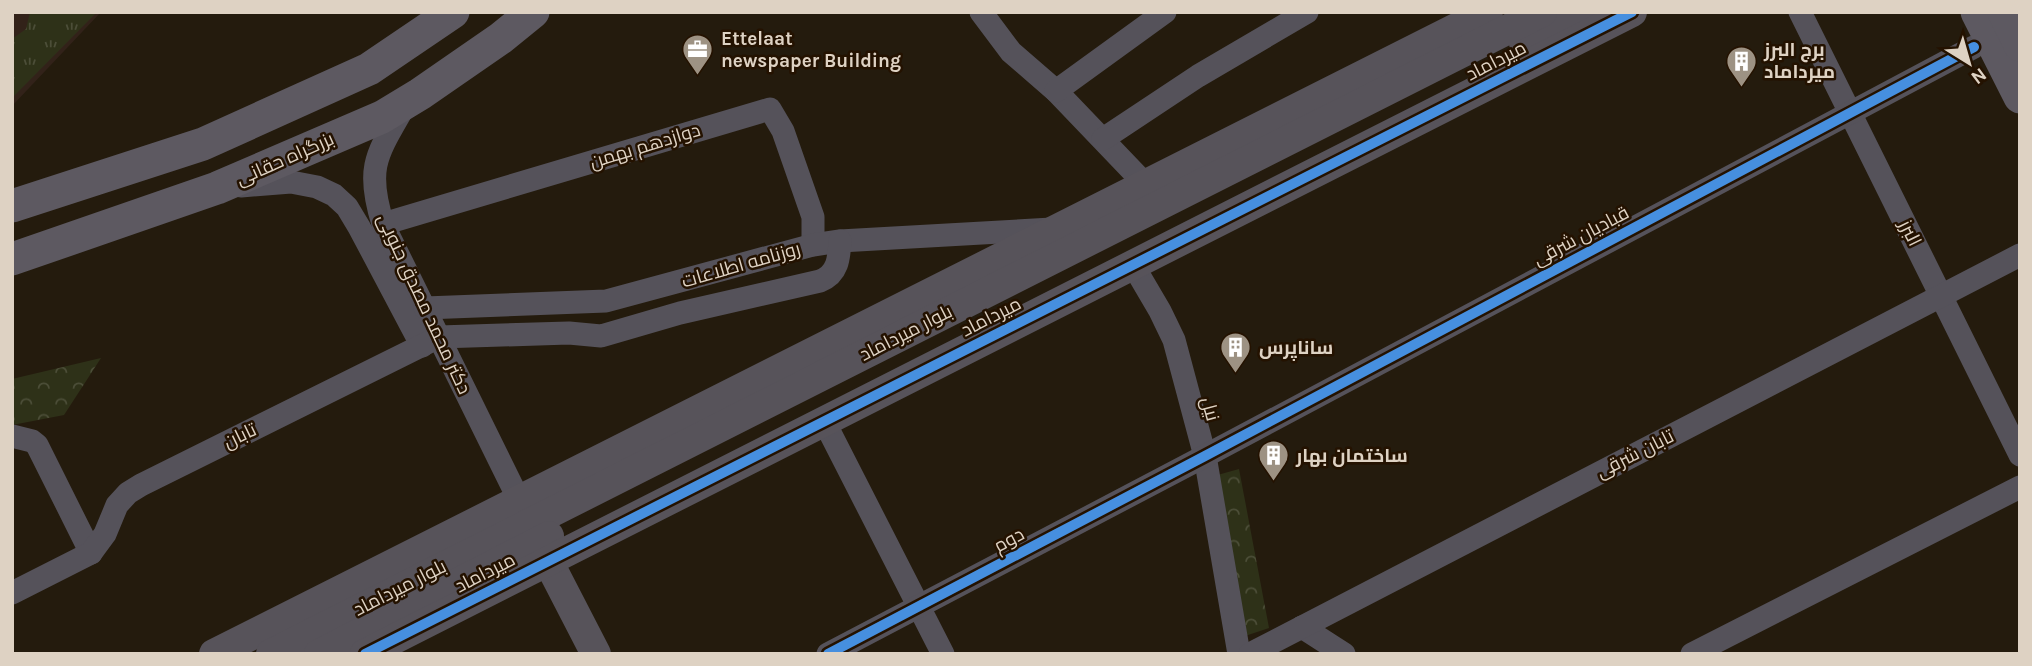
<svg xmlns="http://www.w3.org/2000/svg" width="2032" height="666" viewBox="0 0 2032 666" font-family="Karla,Cairo,sans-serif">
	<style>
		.commercial { fill: #322219 }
		.grass { fill: url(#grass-tufts) }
		.park { fill: url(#park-crowns) }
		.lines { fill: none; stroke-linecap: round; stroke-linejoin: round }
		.minor { stroke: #55525a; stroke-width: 23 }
		.major { stroke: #57535a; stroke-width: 30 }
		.highway { stroke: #5d5961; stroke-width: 33 }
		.cycleway-casing { stroke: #241200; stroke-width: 15 }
		.cycleway { stroke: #468fdf; stroke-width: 10 }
		.labels { text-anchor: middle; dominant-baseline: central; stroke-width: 5; stroke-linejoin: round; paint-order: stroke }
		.poi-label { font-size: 19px; font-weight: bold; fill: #ded2c3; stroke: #241200; text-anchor: start }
		.street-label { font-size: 19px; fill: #ded2c3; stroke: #241200 }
	</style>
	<defs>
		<pattern id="grass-tufts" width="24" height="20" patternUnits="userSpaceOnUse" patternTransform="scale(1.75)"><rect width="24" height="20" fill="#2e3118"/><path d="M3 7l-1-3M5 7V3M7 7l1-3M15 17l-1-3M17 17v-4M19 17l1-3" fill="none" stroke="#4c4e38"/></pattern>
		<pattern id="park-crowns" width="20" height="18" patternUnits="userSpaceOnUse" patternTransform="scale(1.75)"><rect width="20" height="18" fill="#2e3118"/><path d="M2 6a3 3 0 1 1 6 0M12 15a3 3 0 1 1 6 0" fill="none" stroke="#4c4e38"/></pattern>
	</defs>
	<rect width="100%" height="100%" fill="#241b0d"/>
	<!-- commercial -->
	<polygon class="commercial" points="12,12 101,12 12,106"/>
	<!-- grass -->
	<polygon class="grass" points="30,12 97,12 12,98 12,39 26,29"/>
	<!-- park -->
	<g class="park">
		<polygon points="101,358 64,415 12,425 12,379"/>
		<polygon points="1239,469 1269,628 1239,638 1207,478"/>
	</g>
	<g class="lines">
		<!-- minor -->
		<g class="minor">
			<polyline points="981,12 1011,52 1056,91 1146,185"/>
			<polyline points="1800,12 2020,455"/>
			<polyline points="1056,91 1165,12"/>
			<path d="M405,105C377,154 365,167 383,224L519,500"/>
			<polyline points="1103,139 1198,76 1307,12"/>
			<polyline points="241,186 291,182 317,187 334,195 347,207 359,227 422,346"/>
			<polyline points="383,224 770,109 783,131 813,217 813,245"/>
			<polyline points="1133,265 1160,311 1174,340 1205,456 1239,654"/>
			<polyline points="425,308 606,301 813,245 840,241 1052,229"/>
			<polyline points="824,421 943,654"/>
			<polyline points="12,436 32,441 37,445 91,553"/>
			<path d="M12,593L91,553L105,534L117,505L128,493L141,485L439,337L569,333L601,336L680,313L820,281C838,274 839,258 840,241"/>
			<polyline points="1302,627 1344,654"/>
			<polyline points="828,654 1205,456 1974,47"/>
			<polyline points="1250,654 2020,255"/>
			<polyline points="1692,654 2020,487"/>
		</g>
		<!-- major -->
		<g class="major">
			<polyline points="1524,43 1585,12"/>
			<polyline points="548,561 596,654"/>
			<polyline points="214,654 1488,12"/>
			<polyline points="271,654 1542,12"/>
			<polyline points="319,654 549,536"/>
			<polyline points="365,654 1632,12"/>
		</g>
		<!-- highway -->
		<g class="highway">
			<polyline points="1977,12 2020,97"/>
			<polyline points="2004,12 2020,45"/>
			<polyline points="12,206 203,144 369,69 453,12"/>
			<polyline points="12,259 217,188 382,117 420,94 501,38 533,12"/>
		</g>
		<defs>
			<g id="cycleway">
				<polyline points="365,654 1632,12"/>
				<polyline points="828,654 1205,456 1974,47"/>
			</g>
		</defs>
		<!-- cycleway casing -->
		<use href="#cycleway" class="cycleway-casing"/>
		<!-- cycleway -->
		<use href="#cycleway" class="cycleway"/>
	</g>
	<!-- icons -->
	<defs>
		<symbol id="office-pin" viewBox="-11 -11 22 30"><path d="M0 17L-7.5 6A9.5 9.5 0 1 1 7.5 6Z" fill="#9d9283" stroke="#241200"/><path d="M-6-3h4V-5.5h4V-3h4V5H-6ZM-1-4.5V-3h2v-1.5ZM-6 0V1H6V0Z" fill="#fff"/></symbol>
		<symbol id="building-pin" viewBox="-11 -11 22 30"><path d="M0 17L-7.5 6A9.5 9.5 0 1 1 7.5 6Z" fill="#9d9283" stroke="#241200"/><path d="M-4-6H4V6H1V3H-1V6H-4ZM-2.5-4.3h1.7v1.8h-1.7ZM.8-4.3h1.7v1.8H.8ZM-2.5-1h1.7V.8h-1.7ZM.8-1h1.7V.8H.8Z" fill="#fff"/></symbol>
	</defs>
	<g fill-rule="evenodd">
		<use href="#office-pin" x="680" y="32" width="35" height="47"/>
		<use href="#building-pin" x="1724" y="44" width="35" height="47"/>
		<use href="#building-pin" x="1218" y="330" width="35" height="47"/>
		<use href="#building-pin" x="1256" y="438" width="35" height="47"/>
	</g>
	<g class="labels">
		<!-- poi labels -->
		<g class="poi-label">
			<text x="721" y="39">Ettelaat<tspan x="721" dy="22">newspaper Building</tspan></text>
			<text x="1764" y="50">برج البرز<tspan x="1764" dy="22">میرداماد</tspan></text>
			<text x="1259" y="348">ساناپرس</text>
			<text x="1296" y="456">ساختمان بهار</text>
		</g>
		<!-- street labels -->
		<g class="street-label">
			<text transform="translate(1496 61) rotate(-27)">میرداماد</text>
			<text transform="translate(645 146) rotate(-17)">دوازدهم بهمن</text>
			<text transform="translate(285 159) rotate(-24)">بزرگراه حقانی</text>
			<text transform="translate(1910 233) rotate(64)">البرز</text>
			<text transform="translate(1581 236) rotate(-28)">قبادیان شرقی</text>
			<text transform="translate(741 265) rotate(-16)">روزنامه اطلاعات</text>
			<text transform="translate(424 304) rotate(65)">دکتر محمد مصدق جنوبی</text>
			<text transform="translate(991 317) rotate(-27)">میرداماد</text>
			<text transform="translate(906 333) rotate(-27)">بلوار میرداماد</text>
			<text transform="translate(1210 409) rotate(75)">نیل</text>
			<text transform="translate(240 436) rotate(-26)">تابان</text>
			<text transform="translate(1635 454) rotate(-27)">تابان شرقی</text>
			<text transform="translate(1009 540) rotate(-28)">دوم</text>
			<text transform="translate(485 573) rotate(-27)">میرداماد</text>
			<text transform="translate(400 588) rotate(-27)">بلوار میرداماد</text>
		</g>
	</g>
	<!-- border -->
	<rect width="2032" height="666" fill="none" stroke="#ded2c3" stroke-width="28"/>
	<!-- north arrow -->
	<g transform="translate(1969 63) rotate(143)" stroke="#241200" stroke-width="5" paint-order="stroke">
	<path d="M0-5L12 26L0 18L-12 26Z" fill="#ded2c3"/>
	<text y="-10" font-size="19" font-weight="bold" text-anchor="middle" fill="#ded2c3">N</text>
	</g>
</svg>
